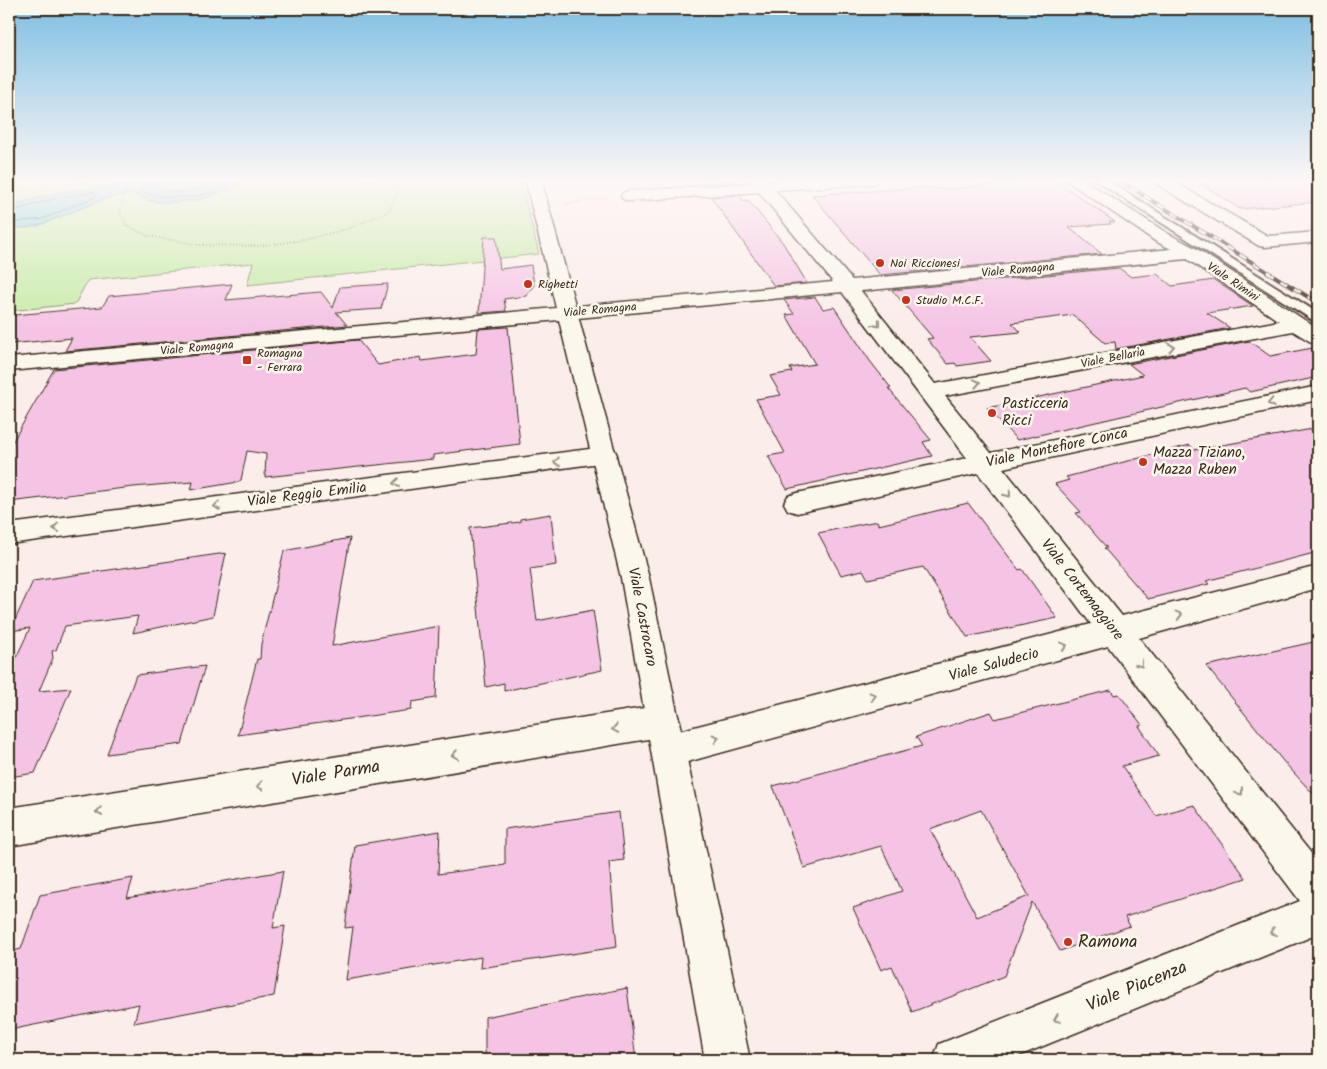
<svg xmlns="http://www.w3.org/2000/svg" width="1327" height="1069" viewBox="0 0 1327 1069" font-family="Kalam,sans-serif">
	<style>
		.green { fill: #c6eca7; stroke: #808b62 }
		.water { fill: #80d0dc; stroke: #648e90 }
		.lines { fill: none; stroke-linecap: round; stroke-linejoin: round }
		.shore { stroke: #576c6a; stroke-width: 1 }
		.building { fill: #f5c4e4; stroke: #3b2a1e; fill-rule: evenodd }
		.service-casing { stroke: #3b2a1e; stroke-width: 4 }
		.minor-casing { stroke: #3b2a1e; stroke-width: 3 }
		.tertiary-casing { stroke: #3b2a1e; stroke-width: 3 }
		.path { stroke: #3b2a1e; stroke-width: 2; stroke-dasharray: 0.5 2.5; stroke-linecap: butt }
		.service { fill: #fbf7ec; fill-rule: evenodd }
		.minor { fill: #fbf7ec; fill-rule: evenodd }
		.tertiary { fill: #fbf7ec; fill-rule: evenodd }
		.rail-casing { stroke: #3b2a1e; stroke-width: 4 }
		.rail { stroke: #fbf7ec; stroke-width: 2.5; stroke-dasharray: 8; stroke-linecap: butt }
		.oneway { stroke: #9b9085 }
		.poi-dot { fill: #c8321e; stroke: #fbf7ec; stroke-width: 2 }
		.labels { text-anchor: middle; dominant-baseline: central; stroke-width: 5; stroke-linejoin: round; paint-order: stroke }
		.far-poi-label { font-size: 12px; fill: #3b2a1e; stroke: #fbf7ec; text-anchor: start }
		.far-street-label { font-size: 12px; fill: #3b2a1e; stroke: #fbf7ec }
		.poi-label { font-size: 15px; fill: #3b2a1e; stroke: #fbf7ec; text-anchor: start }
		.street-label { font-size: 15px; fill: #3b2a1e; stroke: #fbf7ec }
		.near-street-label { font-size: 18px; fill: #3b2a1e; stroke: #fbf7ec }
		.near-poi-label { font-size: 18px; fill: #3b2a1e; stroke: #fbf7ec; text-anchor: start }
	</style>
	<rect width="100%" height="100%" fill="#faedea"/>
	<filter id="ink" filterUnits="userSpaceOnUse"><feTurbulence type="fractalNoise" baseFrequency=".02" numOctaves="2"/><feDisplacementMap in="SourceGraphic" scale="10" xChannelSelector="R" yChannelSelector="G"/><feConvolveMatrix kernelMatrix="1 2 1 2 8 2 1 2 1" color-interpolation-filters="sRGB"/></filter>
	<g filter="url(#ink)">
		<!-- green -->
		<polygon class="green" points="9,179 520,179 539,254 247,285 253,263 88,280 75,304 9,311"/>
		<!-- water -->
		<polygon class="water" points="158,179 245,179 236,187 199,200 166,203 147,200 133,194 107,198 40,225 27,228 9,228 9,208 15,204 59,192 147,182"/>
		<g class="lines">
			<!-- shore -->
			<g class="shore">
				<path d="M155,179L153,184L141,188L140,191C172,202 210,199 238,179"/>
				<path d="M162,179L159,189C183,196 206,188 228,179"/>
				<polyline points="9,212 60,197 94,192 96,194 95,197 42,219 9,223"/>
			</g>
		</g>
		<!-- building -->
		<g class="building">
			<polygon points="698,179 732,179 734,182 702,184"/>
			<polygon points="1044,179 1054,179 1115,222 1109,222 1111,224 1068,227 1102,254 880,275 812,195 931,187 933,189 951,189"/>
			<polygon points="1194,179 1318,179 1318,202 1240,209"/>
			<polygon points="740,195 743,201 748,200 783,243 807,283 774,286 711,197"/>
			<polygon points="484,237 496,237 500,269 531,265 534,285 526,296 504,299 506,311 479,313"/>
			<polygon points="1119,268 1131,277 1157,274 1172,286 1214,280 1253,306 1207,313 1230,328 1116,349 1115,342 1105,343 1073,315 1012,323 1021,332 970,337 991,361 957,366 955,363 948,364 927,339 933,338 892,290"/>
			<polygon points="232,284 226,300 321,292 333,308 340,287 388,284 381,309 336,312 347,325 65,351 72,338 9,344 9,323 14,315 102,307 109,296"/>
			<polygon points="815,297 823,309 834,307 870,361 891,388 888,388 931,440 923,442 932,456 787,489 768,456 785,453 756,399 781,395 770,376 792,372 790,368 815,364 786,315 794,314 784,300"/>
			<polygon points="508,327 520,444 433,455 433,459 265,477 266,454 247,451 241,480 238,482 191,490 193,482 133,487 9,502 9,448 54,369 358,340 378,365 421,357 422,361 476,354 478,329"/>
			<polygon points="1249,341 1270,356 1318,347 1318,377 1250,392 1245,388 1017,440 987,408 1143,375 1129,364"/>
			<polygon points="1318,428 1318,552 1206,581 1209,584 1148,599 1104,548 1107,548 1076,513 1081,512 1055,484 1069,480 1066,477 1190,445 1194,450"/>
			<polygon points="968,503 1019,570 1022,569 1057,618 967,637 923,567 868,579 863,570 841,575 818,533 877,521 879,525"/>
			<polygon points="551,514 556,565 530,569 537,621 593,610 602,670 504,691 504,683 486,687 470,528 520,522 520,519"/>
			<polygon points="350,538 332,646 439,626 436,698 412,702 411,710 238,735 257,659 260,659 261,644 284,551"/>
			<polygon points="226,553 213,616 133,633 138,616 65,626 56,650 52,651 53,658 39,691 71,688 35,773 9,777 9,673 30,628 10,631 33,581"/>
			<polygon points="1318,641 1318,799 1283,761 1206,666"/>
			<polygon points="205,666 182,744 107,754 136,675"/>
			<path d="M1111,690L1114,695L1119,694L1142,725L1139,726L1159,756L1122,766L1156,816L1194,805L1246,878L1125,917L1130,926L1060,951L1032,902L1004,976L912,1012L892,966L881,970L853,908L902,891L881,846L804,868L773,786L922,746L916,737L991,712L995,719ZM981,810L1029,896L977,917L930,829Z"/>
			<polygon points="619,812 624,860 609,862 617,947 480,968 481,957 346,980 353,927 345,928 355,845 440,831 438,874 505,865 505,829"/>
			<polygon points="283,871 273,928 285,926 274,996 134,1023 139,1004 9,1030 9,963 13,951 21,949 40,895 133,878 127,898"/>
			<polygon points="627,988 636,1060 485,1060 485,1017"/>
		</g>
		<g class="lines">
			<defs>
				<polygon id="service" points="1094,179 1105,179 1318,313 1318,322 1314,321"/>
				<g id="minor">
					<path d="M750,179H765L768,181L810,179H878L877,182L871,184L775,190L852,280L1171,249L1155,241L1064,179H1082L1167,233L1197,249L1318,329V344L1311,342L1293,331L945,396L991,453L1318,386V400L1003,468L1122,616L1318,566V588L1139,638L1318,862V934L1009,1060H933L939,1044L1300,901L1108,646L669,767L657,762L652,750L657,738L660,737L9,846V808L663,705L675,710L680,721L675,732L1091,624L978,473L797,513L788,510L784,503L788,496L797,493L967,458L842,292L568,319L561,317L558,313L561,309L568,307L833,282L759,192L629,201L623,199L621,196L623,193L629,191L752,183ZM1187,259L1279,321L935,384L861,291Z"/>
					<polygon points="1151,179 1169,179 1268,236 1318,232 1318,242 1265,247 1259,246 1153,182"/>
					<polygon points="605,447 614,449 617,455 614,461 9,544 9,524"/>
				</g>
				<polygon id="tertiary" points="525,179 541,179 649,578 750,1060 705,1060 621,578 559,320 9,371 9,358 556,308"/>
			</defs>
			<!-- service casing -->
			<use href="#service" class="service-casing"/>
			<!-- minor casing -->
			<use href="#minor" class="minor-casing"/>
			<!-- tertiary casing -->
			<use href="#tertiary" class="tertiary-casing"/>
			<!-- path -->
			<g class="path">
				<polyline points="128,179 120,212 126,225 148,236 201,245 257,246 304,240 350,228 389,211 398,194 392,179"/>
				<polyline points="277,185 284,179"/>
				<polyline points="9,191 108,179"/>
				<polyline points="565,204 608,197"/>
			</g>
			<!-- service -->
			<use href="#service" class="service"/>
			<!-- minor -->
			<use href="#minor" class="minor"/>
			<!-- tertiary -->
			<use href="#tertiary" class="tertiary"/>
			<defs>
				<polyline id="rail" points="1117,179 1318,303"/>
			</defs>
			<!-- rail casing -->
			<use href="#rail" class="rail-casing"/>
			<!-- rail -->
			<use href="#rail" class="rail"/>
		</g>
		<!-- one-way arrows -->
		<defs><path id="oneway-chevron" d="M-2-3.5L2.5 0L-2 3.5" fill="none" stroke-width="1.6" stroke-linecap="round" stroke-linejoin="round" transform="scale(1.25)"/></defs>
		<g class="oneway">
			<use href="#oneway-chevron" transform="translate(877 324) rotate(52)"/>
			<use href="#oneway-chevron" transform="translate(1171 347) rotate(-11)"/>
			<use href="#oneway-chevron" transform="translate(977 383) rotate(-11)"/>
			<use href="#oneway-chevron" transform="translate(1271 403) rotate(168)"/>
			<use href="#oneway-chevron" transform="translate(557 462) rotate(173)"/>
			<use href="#oneway-chevron" transform="translate(396 483) rotate(173)"/>
			<use href="#oneway-chevron" transform="translate(1008 494) rotate(52)"/>
			<use href="#oneway-chevron" transform="translate(217 506) rotate(173)"/>
			<use href="#oneway-chevron" transform="translate(56 528) rotate(173)"/>
			<use href="#oneway-chevron" transform="translate(1179 615) rotate(-15)"/>
			<use href="#oneway-chevron" transform="translate(1064 646) rotate(-15)"/>
			<use href="#oneway-chevron" transform="translate(1140 664) rotate(52)"/>
			<use href="#oneway-chevron" transform="translate(873 696) rotate(-15)"/>
			<use href="#oneway-chevron" transform="translate(615 729) rotate(171)"/>
			<use href="#oneway-chevron" transform="translate(716 738) rotate(-15)"/>
			<use href="#oneway-chevron" transform="translate(455 755) rotate(171)"/>
			<use href="#oneway-chevron" transform="translate(260 786) rotate(171)"/>
			<use href="#oneway-chevron" transform="translate(1240 792) rotate(52)"/>
			<use href="#oneway-chevron" transform="translate(99 812) rotate(171)"/>
			<use href="#oneway-chevron" transform="translate(1273 932) rotate(158)"/>
			<use href="#oneway-chevron" transform="translate(1057 1019) rotate(158)"/>
		</g>
	</g>
	<!-- sky -->
	<linearGradient id="sky" x2="0" y2="1"><stop stop-color="#7ebfe3"/><stop offset="0.55" stop-color="#fdf7f6"/><stop offset="1" stop-color="#fdf7f6" stop-opacity="0"/></linearGradient>
	<rect width="1327" height="328" fill="url(#sky)"/>
	<!-- markers -->
	<g class="poi-dot">
		<circle cx="880" cy="263" r="5"/>
		<circle cx="528" cy="284" r="5"/>
		<circle cx="906" cy="300" r="5"/>
		<rect x="242" y="355" width="10" height="10" rx="2.5"/>
		<circle cx="992" cy="413" r="5"/>
		<circle cx="1143" cy="462" r="5"/>
		<circle cx="1068" cy="942" r="5"/>
	</g>
	<g class="labels">
		<!-- far-poi labels -->
		<g class="far-poi-label">
			<text x="890" y="263">Noi Riccionesi</text>
			<text x="538" y="284">Righetti</text>
			<text x="916" y="300">Studio M.C.F.</text>
			<text x="257" y="353">Romagna<tspan x="257" dy="14">- Ferrara</tspan></text>
		</g>
		<!-- far-street labels -->
		<g class="far-street-label">
			<text transform="translate(1018 270) rotate(-5)">Viale Romagna</text>
			<text transform="translate(1233 282) rotate(34)">Viale Rimini</text>
			<text transform="translate(600 310) rotate(-5)">Viale Romagna</text>
			<text transform="translate(197 348) rotate(-5)">Viale Romagna</text>
			<text transform="translate(1113 358) rotate(-11)">Viale Bellaria</text>
		</g>
		<!-- poi labels -->
		<g class="poi-label">
			<text x="1002" y="404">Pasticceria<tspan x="1002" dy="17">Ricci</tspan></text>
			<text x="1153" y="453">Mazza Tiziano,<tspan x="1153" dy="17">Mazza Ruben</tspan></text>
		</g>
		<!-- street labels -->
		<g class="street-label">
			<text transform="translate(1057 448) rotate(-12)">Viale Montefiore Conca</text>
			<text transform="translate(307 495) rotate(-7)">Viale Reggio Emilia</text>
			<text transform="translate(1082 590) rotate(52)">Viale Cortemaggiore</text>
			<text transform="translate(642 617) rotate(79)">Viale Castrocaro</text>
			<text transform="translate(994 665) rotate(-15)">Viale Saludecio</text>
		</g>
		<!-- near-street labels -->
		<g class="near-street-label">
			<text transform="translate(336 774) rotate(-9)">Viale Parma</text>
			<text transform="translate(1137 987) rotate(-22)">Viale Piacenza</text>
		</g>
		<!-- near-poi labels -->
		<g class="near-poi-label">
			<text x="1078" y="942">Ramona</text>
		</g>
	</g>
	<!-- margin -->
	<rect width="1327" height="1069" fill="none" stroke="#fbf7ec" stroke-width="30"/>
	<rect x="15" y="15" width="1297" height="1039" fill="none" stroke="#3b2a1e" stroke-width="2" filter="url(#ink)"/>
</svg>
